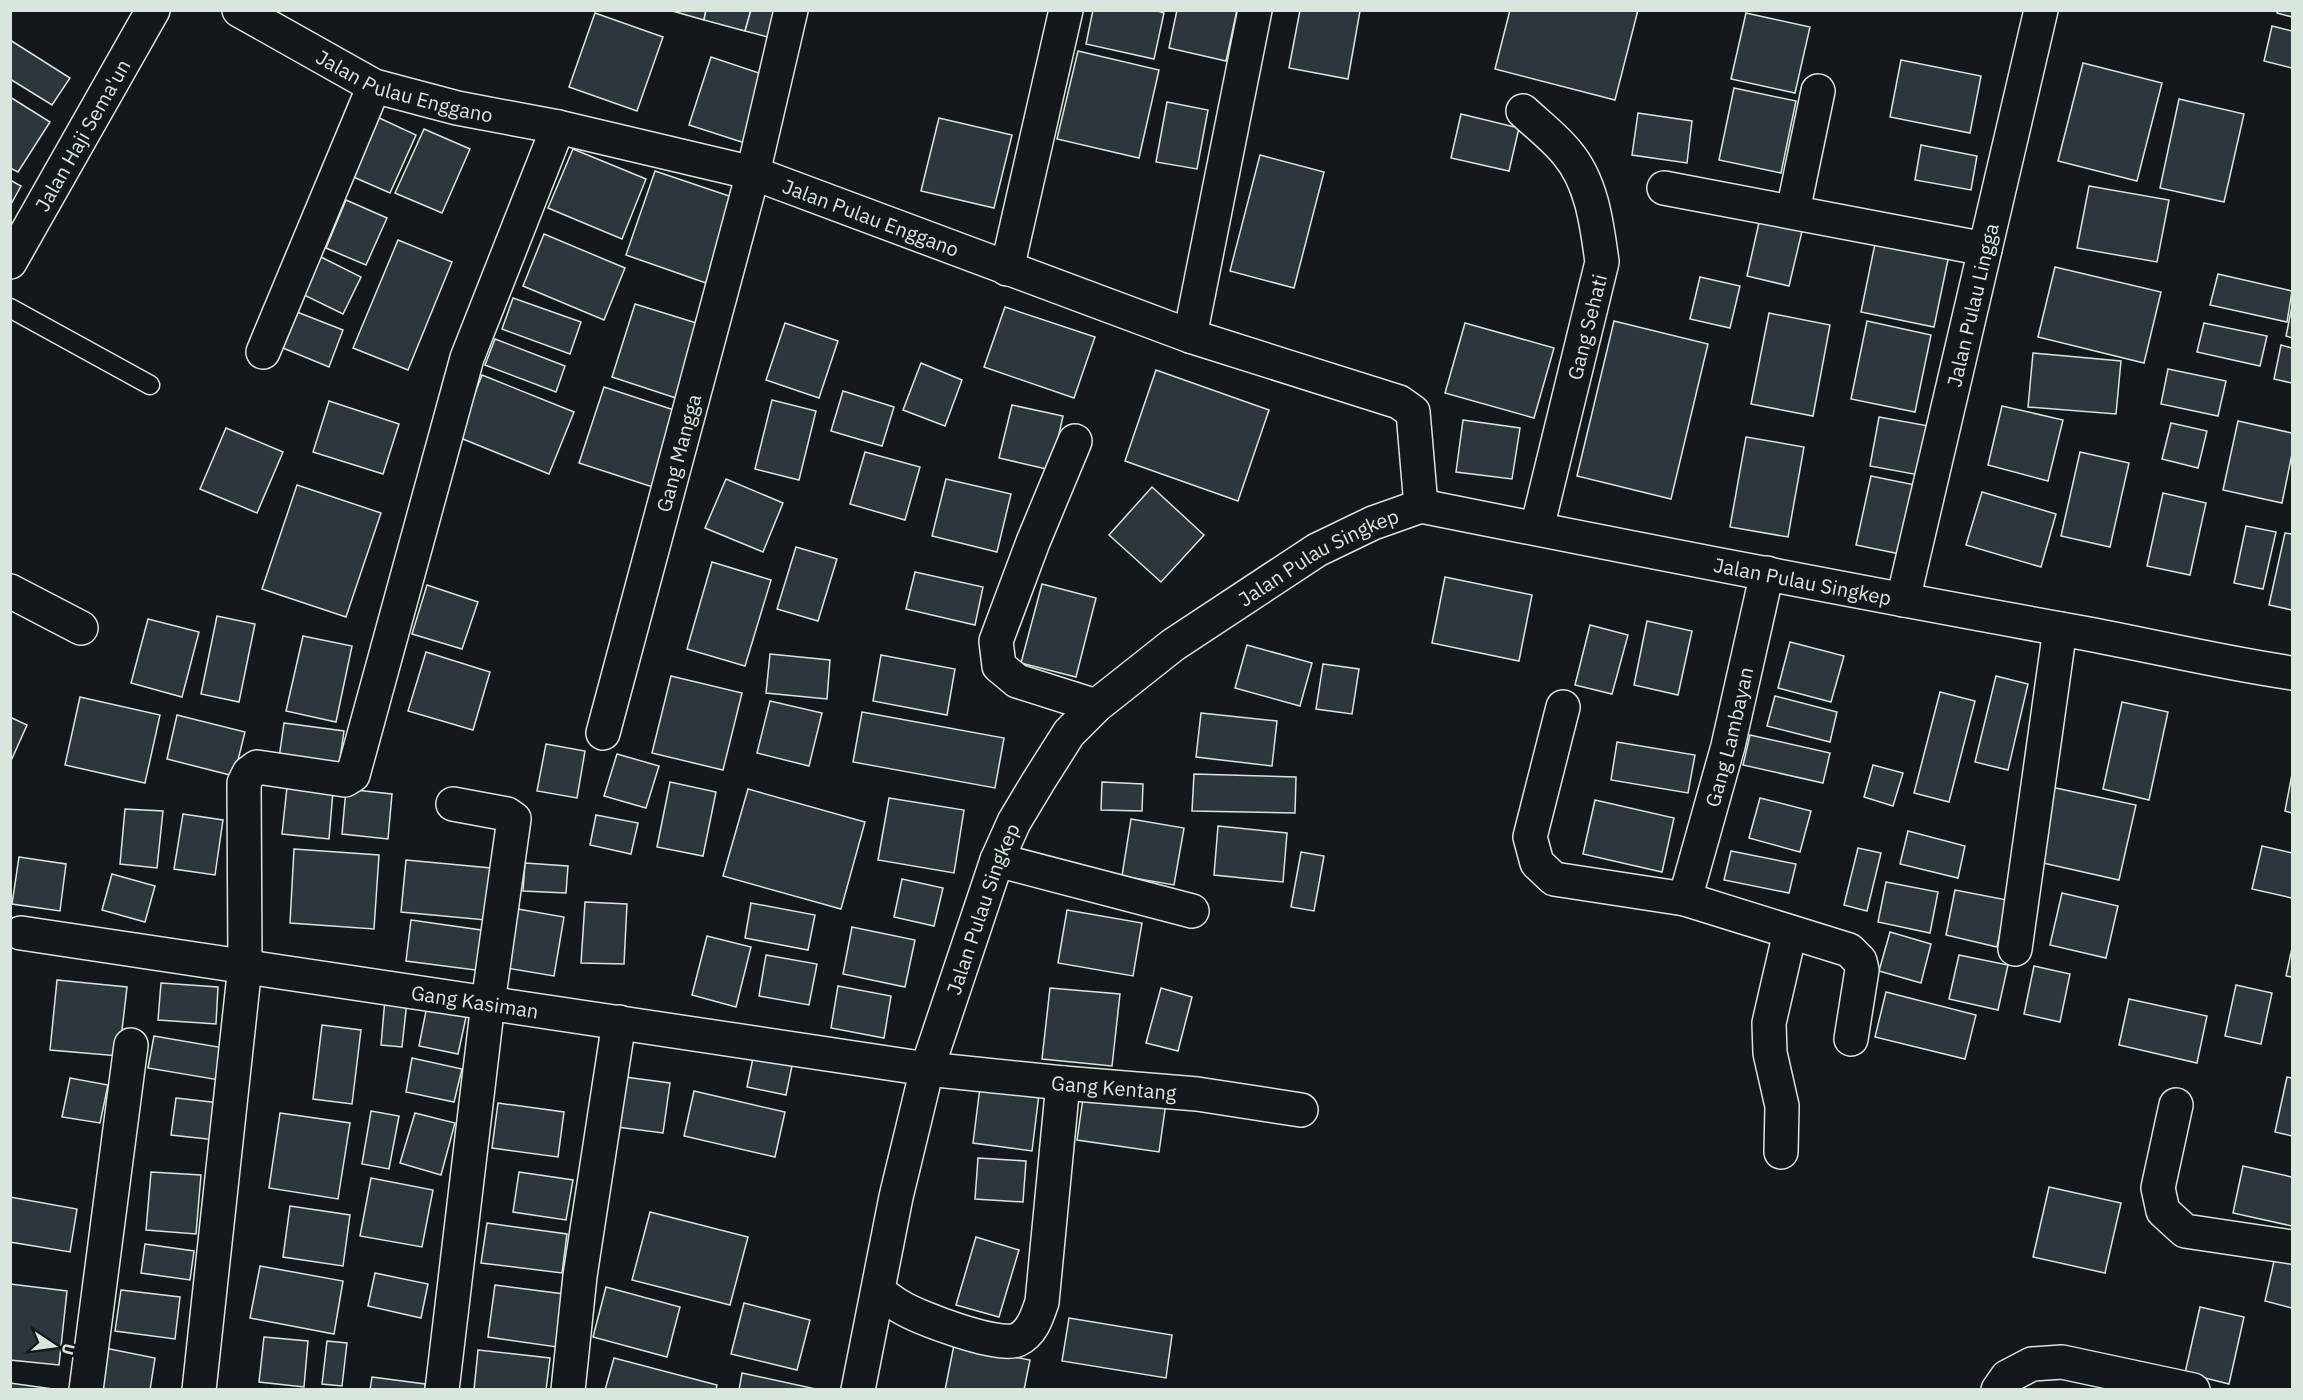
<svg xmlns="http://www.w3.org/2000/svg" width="2303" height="1400" viewBox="0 0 2303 1400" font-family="'IBM Plex Sans',sans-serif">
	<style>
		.building { fill: #2c363c; stroke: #d8e6dc; stroke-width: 1.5 }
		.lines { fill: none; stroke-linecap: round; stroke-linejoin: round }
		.service-casing { stroke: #d8e6dc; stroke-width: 21 }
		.minor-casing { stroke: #d8e6dc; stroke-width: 36 }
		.tertiary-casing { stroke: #d8e6dc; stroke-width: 36 }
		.service { stroke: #14181c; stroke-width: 18 }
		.minor { stroke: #14181c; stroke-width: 33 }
		.tertiary { stroke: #14181c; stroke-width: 33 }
		.labels { text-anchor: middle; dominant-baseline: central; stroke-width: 4.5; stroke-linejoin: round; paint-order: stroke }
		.street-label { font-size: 20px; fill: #d8e6dc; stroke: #14181c }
	</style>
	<rect width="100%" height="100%" fill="#14181c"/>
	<!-- building -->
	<g class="building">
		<polygon points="669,10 706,10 704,20"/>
		<polygon points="706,10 751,10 745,31 704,20"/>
		<polygon points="751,10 786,10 779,40 745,31"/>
		<polygon points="1093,10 1155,10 1164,13 1154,59 1086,44"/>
		<polygon points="1177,10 1237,10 1226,61 1169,48"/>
		<polygon points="1300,10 1360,11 1348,79 1289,68"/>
		<polygon points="1510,10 1638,10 1615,100 1495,69"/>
		<polygon points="2278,10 2292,10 2292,17 2277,13"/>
		<polygon points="595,13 663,37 637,111 569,87"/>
		<polygon points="1746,13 1810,27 1795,93 1731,79"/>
		<polygon points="2272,26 2292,31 2292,68 2264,61"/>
		<polygon points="10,40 70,78 52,105 10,79"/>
		<polygon points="1078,51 1159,70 1139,158 1057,139"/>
		<polygon points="711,57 771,77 748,144 689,125"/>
		<polygon points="1901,60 1981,76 1970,133 1890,117"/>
		<polygon points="2083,63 2162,83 2137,181 2058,161"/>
		<polygon points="1734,88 1796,101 1781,173 1719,160"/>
		<polygon points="10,97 50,122 18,172 10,168"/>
		<polygon points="2179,99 2244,114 2224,202 2160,188"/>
		<polygon points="1167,102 1208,110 1197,169 1156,162"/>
		<polygon points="1638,113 1692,121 1687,163 1632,155"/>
		<polygon points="1461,114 1519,128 1509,171 1451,158"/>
		<polygon points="375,116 416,135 390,193 349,175"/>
		<polygon points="939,118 1012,135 994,208 921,191"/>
		<polygon points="424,129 470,149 442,213 395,193"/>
		<polygon points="1921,145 1977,156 1971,190 1915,180"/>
		<polygon points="573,149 646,179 622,239 548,208"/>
		<polygon points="1260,155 1324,172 1294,288 1230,271"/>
		<polygon points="655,171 735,198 706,283 626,255"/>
		<polygon points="10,180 21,186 10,206"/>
		<polygon points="2089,186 2169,200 2157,262 2077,248"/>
		<polygon points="346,200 387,218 366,265 326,248"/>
		<polygon points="1760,218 1803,227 1789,286 1747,276"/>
		<polygon points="544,234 625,268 604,320 523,286"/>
		<polygon points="1876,239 1949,255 1934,327 1861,312"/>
		<polygon points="398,240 452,262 408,370 353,348"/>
		<polygon points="321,257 361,277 343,314 302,294"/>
		<polygon points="2055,267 2161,292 2144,363 2038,337"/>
		<polygon points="2218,274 2292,291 2287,322 2210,305"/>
		<polygon points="1700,277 1740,286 1730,328 1690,319"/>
		<polygon points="513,298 581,322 570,354 502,329"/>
		<polygon points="635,304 706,326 682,400 612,377"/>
		<polygon points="2292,306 2292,338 2286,336"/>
		<polygon points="1005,307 1095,337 1074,398 984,367"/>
		<polygon points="297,312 343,330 329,367 283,348"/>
		<polygon points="1769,313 1830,325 1813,416 1751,404"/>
		<polygon points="1614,321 1708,344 1671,499 1577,476"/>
		<polygon points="1867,321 1931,335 1915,412 1851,399"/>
		<polygon points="785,323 838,341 819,398 766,380"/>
		<polygon points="1465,323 1554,348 1534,418 1445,393"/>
		<polygon points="2204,323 2267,336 2260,366 2197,352"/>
		<polygon points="495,339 565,366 556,392 485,365"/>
		<polygon points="2281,345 2292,348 2292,383 2274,379"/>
		<polygon points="2033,353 2121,361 2116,414 2028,407"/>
		<polygon points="921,363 962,380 945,426 903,410"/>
		<polygon points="2168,369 2226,381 2218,416 2161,404"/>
		<polygon points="1156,370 1269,410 1238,501 1125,461"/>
		<polygon points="482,375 574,412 549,474 458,437"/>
		<polygon points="604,387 683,413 659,489 579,463"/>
		<polygon points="843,391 894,407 882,446 831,431"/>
		<polygon points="772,400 816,411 799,480 755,469"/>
		<polygon points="329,401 399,424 383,474 313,452"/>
		<polygon points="1012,405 1063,416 1051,470 999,458"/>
		<polygon points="2002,406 2063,420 2048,481 1988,465"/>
		<polygon points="1879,417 1934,427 1924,476 1870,466"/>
		<polygon points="1463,420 1520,428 1512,479 1456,472"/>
		<polygon points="2238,421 2292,433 2292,454 2282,503 2223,490"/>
		<polygon points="2171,423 2207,431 2198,468 2162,459"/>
		<polygon points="226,428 283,452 257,513 200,489"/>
		<polygon points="1746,437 1804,447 1788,537 1730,527"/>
		<polygon points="865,452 920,467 905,520 850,504"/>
		<polygon points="2080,452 2129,463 2110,547 2061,536"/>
		<polygon points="1871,476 1920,486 1905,555 1856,545"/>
		<polygon points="726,479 783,503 763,552 705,528"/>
		<polygon points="946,479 1011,494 997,552 932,536"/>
		<polygon points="297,485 381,513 346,617 262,589"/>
		<polygon points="1152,487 1204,535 1161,582 1109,535"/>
		<polygon points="1982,492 2056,514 2041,567 1966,545"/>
		<polygon points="2163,493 2206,503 2190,575 2147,566"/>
		<polygon points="2246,526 2276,532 2263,589 2234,583"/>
		<polygon points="2285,533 2292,534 2292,610 2269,605"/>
		<polygon points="796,547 837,559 818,621 777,609"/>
		<polygon points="712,562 771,580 745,666 687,649"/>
		<polygon points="915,572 983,587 975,625 906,609"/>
		<polygon points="1445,577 1532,595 1519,661 1432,643"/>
		<polygon points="1042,584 1096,598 1076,677 1021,663"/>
		<polygon points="427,585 478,602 462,649 412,634"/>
		<polygon points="217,616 255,624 239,702 201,694"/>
		<polygon points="148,619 199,632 182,697 131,683"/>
		<polygon points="1647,621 1692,631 1678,695 1634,685"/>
		<polygon points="1590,625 1628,635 1612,694 1575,685"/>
		<polygon points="303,636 352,646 336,722 286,711"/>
		<polygon points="1790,642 1844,656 1831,702 1778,688"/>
		<polygon points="1247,645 1312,663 1300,706 1235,688"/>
		<polygon points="426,652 490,672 473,730 408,711"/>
		<polygon points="770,654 830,660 827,699 766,693"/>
		<polygon points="881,655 955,669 947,715 873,701"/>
		<polygon points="1323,664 1359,669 1352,714 1316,709"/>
		<polygon points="671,676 742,693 723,770 652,753"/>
		<polygon points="1996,676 2028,684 2008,770 1975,762"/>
		<polygon points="1940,692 1975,701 1949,802 1914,793"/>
		<polygon points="1775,696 1837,712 1830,742 1767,726"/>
		<polygon points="80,697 160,715 145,783 65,765"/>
		<polygon points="770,701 822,713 809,766 757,753"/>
		<polygon points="2122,702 2168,712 2149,800 2103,789"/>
		<polygon points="862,712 1004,738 995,788 853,762"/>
		<polygon points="1201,713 1277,721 1272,766 1196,757"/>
		<polygon points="177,715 245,732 234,776 167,759"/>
		<polygon points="10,717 27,725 10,763"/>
		<polygon points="284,723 344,731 338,773 278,765"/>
		<polygon points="1750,735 1830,753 1823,783 1743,765"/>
		<polygon points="1617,742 1695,755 1688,793 1611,780"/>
		<polygon points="546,744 585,751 577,798 537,791"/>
		<polygon points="617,754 659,766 646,808 604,796"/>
		<polygon points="1873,765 1903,773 1893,806 1864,797"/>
		<polygon points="1194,774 1296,777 1295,813 1192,811"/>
		<polygon points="2292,774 2292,813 2285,811"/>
		<polygon points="670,782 716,792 703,856 657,847"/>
		<polygon points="1102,782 1143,784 1142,811 1101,810"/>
		<polygon points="287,787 333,791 329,839 282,834"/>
		<polygon points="2051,787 2136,805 2119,880 2034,861"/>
		<polygon points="346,789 392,794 388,839 342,834"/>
		<polygon points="748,789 865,822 841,909 723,876"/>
		<polygon points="889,798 964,810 954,873 878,860"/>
		<polygon points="1760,798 1811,811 1800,852 1749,838"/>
		<polygon points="1595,800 1674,818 1662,872 1583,854"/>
		<polygon points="125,809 163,811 157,868 120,864"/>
		<polygon points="183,814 223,820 215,875 174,869"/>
		<polygon points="596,815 638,823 631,854 590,845"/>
		<polygon points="1131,819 1184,828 1174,885 1122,876"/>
		<polygon points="1218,826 1287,833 1283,882 1214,875"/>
		<polygon points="1908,831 1965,846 1958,878 1900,864"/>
		<polygon points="2262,846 2292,853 2292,898 2252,889"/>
		<polygon points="1858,848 1881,853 1867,911 1844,905"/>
		<polygon points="294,849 379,855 374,929 290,923"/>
		<polygon points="1731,851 1796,864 1789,893 1724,880"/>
		<polygon points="1301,852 1324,856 1314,911 1291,907"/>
		<polygon points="19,857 66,864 60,911 12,904"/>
		<polygon points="406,860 491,868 486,920 401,912"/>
		<polygon points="525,863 568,866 566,893 523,891"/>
		<polygon points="112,874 155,886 145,922 102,910"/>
		<polygon points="902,879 943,888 934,926 894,917"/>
		<polygon points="1886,882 1938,892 1930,933 1878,922"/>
		<polygon points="1955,890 2007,900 1997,947 1946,935"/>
		<polygon points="2062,893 2118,906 2106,958 2050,945"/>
		<polygon points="585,902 627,904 624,964 581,963"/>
		<polygon points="751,903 815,915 808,950 745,938"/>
		<polygon points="512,908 564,917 554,976 501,967"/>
		<polygon points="1067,910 1142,923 1133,976 1058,963"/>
		<polygon points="411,920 488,931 483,971 406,961"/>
		<polygon points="852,927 915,940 905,987 843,974"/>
		<polygon points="1890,932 1931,944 1921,983 1879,971"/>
		<polygon points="707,936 751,947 736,1007 692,995"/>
		<polygon points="2292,948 2292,977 2286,976"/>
		<polygon points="766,955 817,964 809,1005 759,996"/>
		<polygon points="1959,955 2008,965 1998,1010 1949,999"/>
		<polygon points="2034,966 2070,974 2060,1022 2024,1014"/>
		<polygon points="57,980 127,987 119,1056 50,1050"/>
		<polygon points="161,983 218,987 216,1024 158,1020"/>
		<polygon points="2236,985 2272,993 2261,1044 2225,1036"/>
		<polygon points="838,986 891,996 884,1038 831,1028"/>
		<polygon points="1050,988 1120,994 1112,1066 1042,1059"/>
		<polygon points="1161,988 1192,997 1178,1051 1146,1043"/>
		<polygon points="1886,992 1976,1015 1965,1059 1875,1037"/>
		<polygon points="385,999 407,1001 402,1047 381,1045"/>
		<polygon points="2129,999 2207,1016 2197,1063 2119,1045"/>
		<polygon points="428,1001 468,1008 458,1054 419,1046"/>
		<polygon points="322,1025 361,1030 352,1104 313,1099"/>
		<polygon points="154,1036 224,1048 219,1080 148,1068"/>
		<polygon points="754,1053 793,1061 786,1095 747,1087"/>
		<polygon points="412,1058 462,1069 454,1102 406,1092"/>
		<polygon points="625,1077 670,1083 663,1133 617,1127"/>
		<polygon points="2287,1077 2292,1078 2292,1136 2275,1132"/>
		<polygon points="70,1078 108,1085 100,1123 62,1117"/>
		<polygon points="980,1087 1039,1094 1032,1151 973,1143"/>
		<polygon points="694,1091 785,1112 775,1157 684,1136"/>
		<polygon points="1084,1091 1166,1103 1159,1152 1077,1140"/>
		<polygon points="176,1098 220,1103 216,1140 171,1135"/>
		<polygon points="498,1103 564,1112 558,1157 492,1148"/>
		<polygon points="371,1111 399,1116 389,1169 362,1164"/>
		<polygon points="280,1113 350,1123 338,1199 269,1188"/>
		<polygon points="415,1113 455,1123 441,1175 400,1163"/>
		<polygon points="978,1158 1026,1161 1023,1202 975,1199"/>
		<polygon points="2243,1166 2292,1177 2292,1226 2233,1213"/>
		<polygon points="151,1172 201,1175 196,1234 146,1230"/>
		<polygon points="519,1172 573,1180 566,1220 513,1212"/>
		<polygon points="371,1178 433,1190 422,1247 360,1236"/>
		<polygon points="2049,1187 2121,1203 2105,1273 2033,1257"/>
		<polygon points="10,1197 77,1209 70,1252 10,1242"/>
		<polygon points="290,1206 350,1215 343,1266 283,1257"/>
		<polygon points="650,1212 748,1237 730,1305 632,1280"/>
		<polygon points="487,1223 567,1234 562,1273 481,1263"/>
		<polygon points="976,1237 1019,1250 999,1317 956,1305"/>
		<polygon points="145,1244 194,1251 190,1280 141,1273"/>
		<polygon points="2277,1248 2292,1251 2292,1308 2265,1301"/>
		<polygon points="260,1266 343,1281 334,1334 250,1318"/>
		<polygon points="375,1273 428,1284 421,1318 368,1306"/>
		<polygon points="10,1284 67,1291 59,1365 10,1360"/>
		<polygon points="495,1285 564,1294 557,1347 488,1337"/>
		<polygon points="606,1287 680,1307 667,1357 593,1337"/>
		<polygon points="121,1290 180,1297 175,1339 115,1331"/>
		<polygon points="744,1303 810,1320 797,1370 731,1354"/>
		<polygon points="2200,1307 2244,1317 2229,1384 2185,1373"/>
		<polygon points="1069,1318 1172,1335 1166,1378 1062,1361"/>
		<polygon points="264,1337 308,1341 304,1387 259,1382"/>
		<polygon points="327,1341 347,1343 342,1386 322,1384"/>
		<polygon points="954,1345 1030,1360 1024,1390 945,1390"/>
		<polygon points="100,1347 155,1358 150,1390 92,1390"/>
		<polygon points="478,1350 550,1358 546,1390 474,1390"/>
		<polygon points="614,1358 717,1385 716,1390 605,1390"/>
		<polygon points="742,1373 816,1389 816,1390 739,1390"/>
		<polygon points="372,1377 425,1384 425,1390 370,1390"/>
		<polygon points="10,1383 60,1390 10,1390"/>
	</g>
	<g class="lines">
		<defs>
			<polyline id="service" points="10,308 150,385"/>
			<g id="minor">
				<path d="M1523,111C1538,125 1555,138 1567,153C1592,182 1597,225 1602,262L1537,528"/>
				<polyline points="1664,188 1985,249"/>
				<polyline points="1793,211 1818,91"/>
				<path id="s1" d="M10,262L153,10"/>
				<polyline points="1007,269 1066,10"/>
				<polyline points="1190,336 1255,10"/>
				<polyline points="263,352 374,86"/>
				<polyline points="1075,441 1033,542 996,641 999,666 1017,681 1096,706"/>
				<polyline points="10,591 81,628"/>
				<path id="s2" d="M1903,600L2041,10"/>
				<polyline points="1563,707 1530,837 1537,863 1554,879 1685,899 1849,950 1860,961 1862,970 1851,1039"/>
				<path id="s3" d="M603,733L753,173L791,10"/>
				<polyline points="997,860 1192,911"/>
				<path id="s4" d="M1685,899L1728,746L1767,573"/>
				<path id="s5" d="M21,933L927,1069L1063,1083L1197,1094L1301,1110"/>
				<polyline points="2015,949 2060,629"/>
				<polyline points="2176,1105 2158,1188 2163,1211 2185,1231 2292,1247"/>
				<polyline points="1781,1152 1782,1106 1770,1053 1769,1023 1790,932"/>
				<path d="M878,1291C885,1296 893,1303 901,1307C919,1318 998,1348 1017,1340C1032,1333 1037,1317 1042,1302L1063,1083"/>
				<polyline points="86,1390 131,1045"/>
				<polyline points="199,1390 245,966 244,783 249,773 257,767 345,780 353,775 467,358 558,127"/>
				<polyline points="442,1390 488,1003 514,819 507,814 453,804"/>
				<polyline points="568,1390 580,1276 619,1022"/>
				<polyline points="1998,1390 2007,1377 2032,1364 2062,1362 2193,1390"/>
			</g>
			<g id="tertiary">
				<path id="s6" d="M239,10L374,86L457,108L558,127L753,173L1190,336L1399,402L1413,412L1421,506"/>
				<path id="s7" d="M858,1390L896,1197L927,1069L997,860L1014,822L1038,782L1069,733L1096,706L1173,645L1317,550L1373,523L1421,506C1641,550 1862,593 2083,633C2153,646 2222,663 2292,673"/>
			</g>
		</defs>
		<!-- service casing -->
		<use href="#service" class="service-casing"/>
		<!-- minor casing -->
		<use href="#minor" class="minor-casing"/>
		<!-- tertiary casing -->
		<use href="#tertiary" class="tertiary-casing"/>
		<!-- service -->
		<use href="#service" class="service"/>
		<!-- minor -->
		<use href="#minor" class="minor"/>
		<!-- tertiary -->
		<use href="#tertiary" class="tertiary"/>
	</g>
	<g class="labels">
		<!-- street labels -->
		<g class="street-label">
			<text stroke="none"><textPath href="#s6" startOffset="184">Jalan Pulau Enggano</textPath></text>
			<text stroke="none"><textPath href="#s1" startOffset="146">Jalan Haji Sema'un</textPath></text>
			<text stroke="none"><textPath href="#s6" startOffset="670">Jalan Pulau Enggano</textPath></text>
			<text stroke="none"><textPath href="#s2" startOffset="303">Jalan Pulau Lingga</textPath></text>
			<text transform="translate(1587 327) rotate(-76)">Gang Sehati</text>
			<text stroke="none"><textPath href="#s3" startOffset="290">Gang Mangga</textPath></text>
			<text stroke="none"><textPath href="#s7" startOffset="1002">Jalan Pulau Singkep</textPath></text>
			<text stroke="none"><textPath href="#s7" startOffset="1506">Jalan Pulau Singkep</textPath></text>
			<text stroke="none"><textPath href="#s4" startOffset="168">Gang Lambayan</textPath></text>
			<text stroke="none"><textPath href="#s7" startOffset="498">Jalan Pulau Singkep</textPath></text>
			<text stroke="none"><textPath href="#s5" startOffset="459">Gang Kasiman</textPath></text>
			<text stroke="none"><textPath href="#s5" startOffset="1104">Gang Kentang</textPath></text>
		</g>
	</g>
	<!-- border -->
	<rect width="2303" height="1400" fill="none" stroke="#d8e6dc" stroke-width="24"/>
	<!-- north arrow -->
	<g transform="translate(54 1346) rotate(103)" stroke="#14181c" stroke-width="4.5" paint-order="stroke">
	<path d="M0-4.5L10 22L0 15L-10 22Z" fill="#d8e6dc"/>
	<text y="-9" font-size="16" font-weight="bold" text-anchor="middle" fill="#d8e6dc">U</text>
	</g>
</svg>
